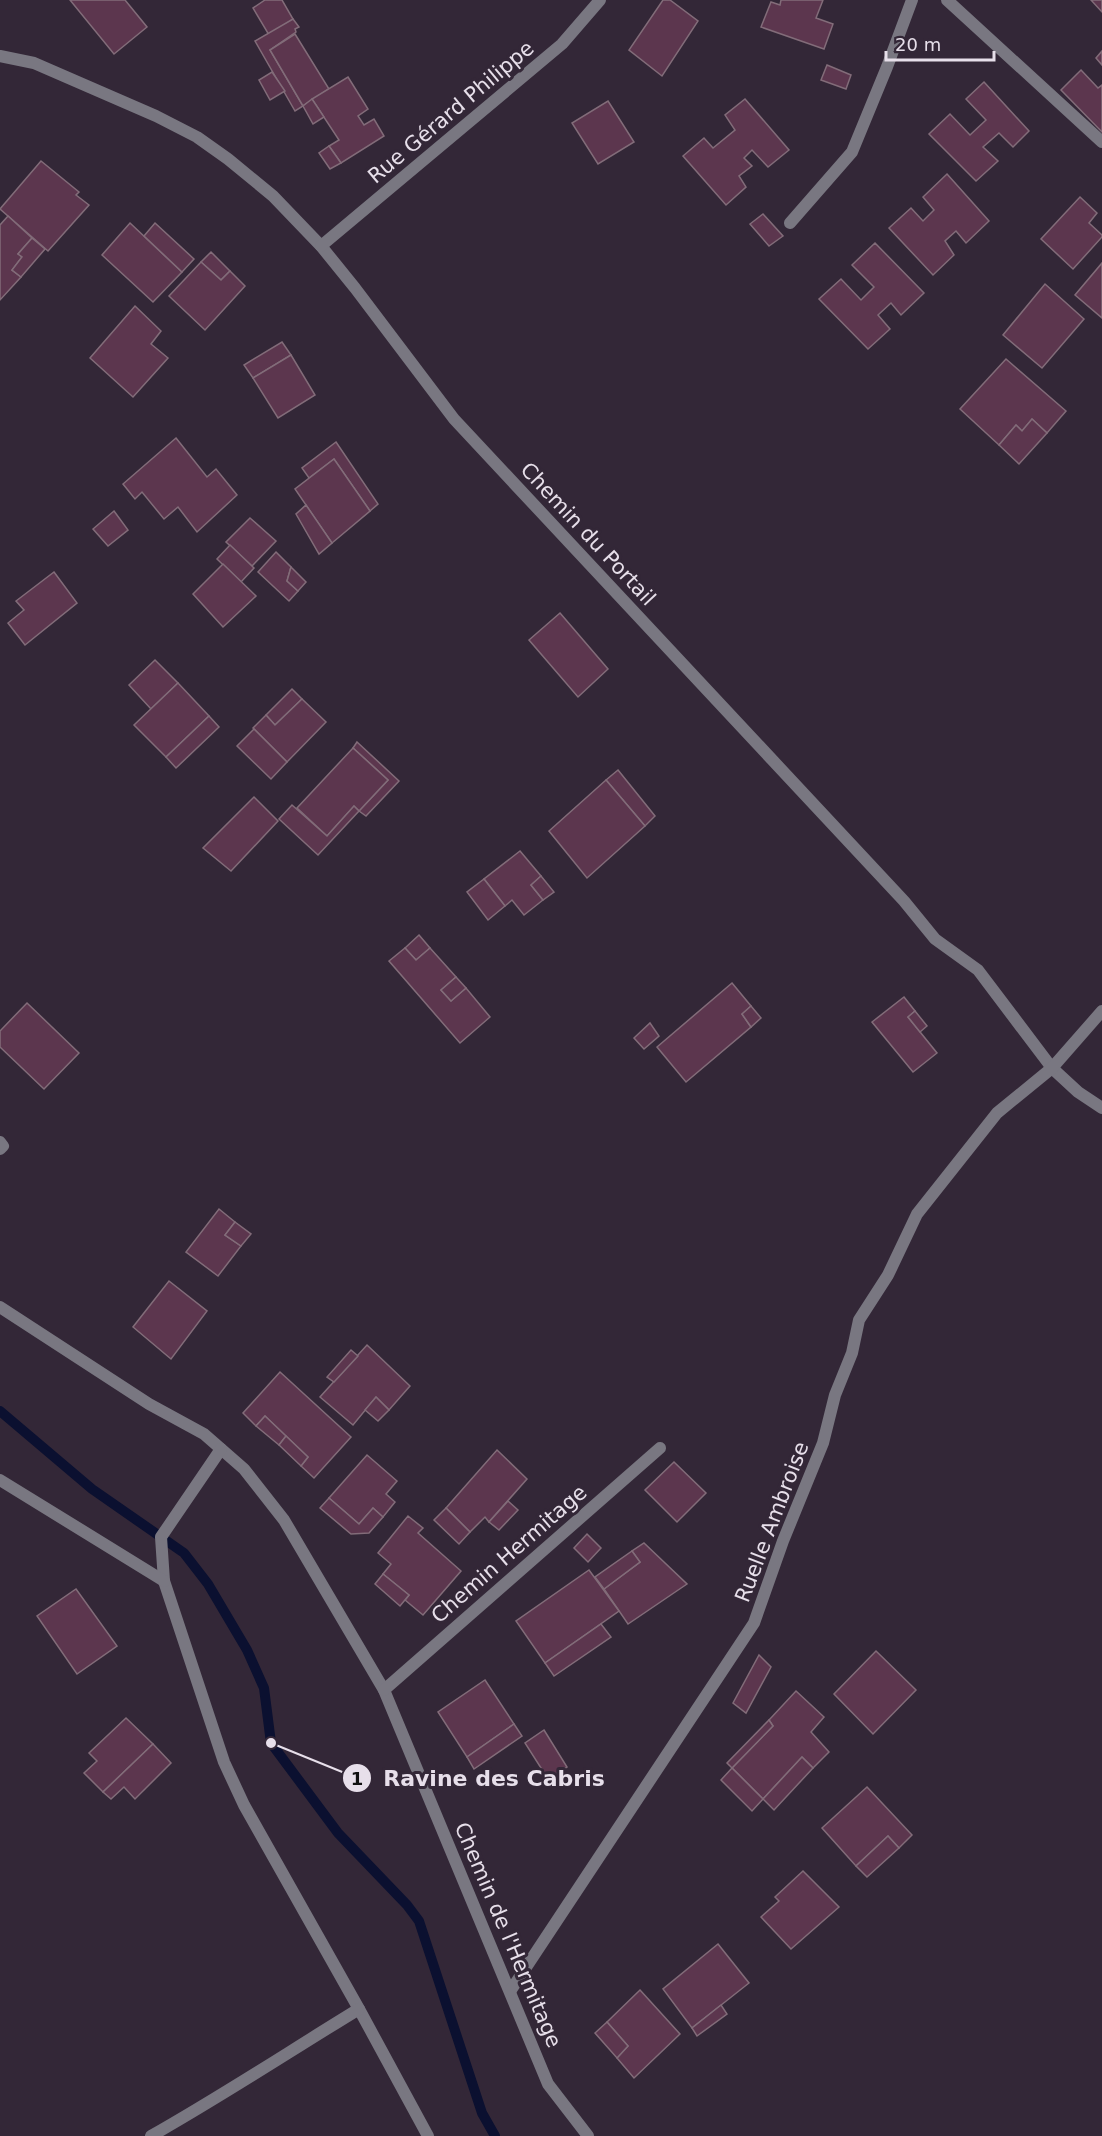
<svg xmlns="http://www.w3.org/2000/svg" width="1102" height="2136" viewBox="0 0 1102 2136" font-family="'DejaVu Sans',sans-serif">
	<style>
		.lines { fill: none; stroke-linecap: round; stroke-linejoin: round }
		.stream { stroke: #0b1030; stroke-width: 10 }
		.building { fill: #5c364e; stroke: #826c79; stroke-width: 1.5 }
		.service { stroke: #797781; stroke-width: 12 }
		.minor { stroke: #797781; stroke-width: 12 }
		.labels { text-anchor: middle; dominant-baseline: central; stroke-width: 6; stroke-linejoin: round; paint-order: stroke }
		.street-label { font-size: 21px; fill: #e7dfea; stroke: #332737 }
		.leader { fill: none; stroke: #e7dfea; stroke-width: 2 }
		.callout-dot { fill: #e7dfea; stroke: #332737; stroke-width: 2 }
		.mark-label { font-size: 18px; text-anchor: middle; font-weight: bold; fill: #111 }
		.callout-label { font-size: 22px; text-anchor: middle; font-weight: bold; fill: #e7dfea; stroke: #332737; stroke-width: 6; stroke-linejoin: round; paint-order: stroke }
	</style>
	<rect width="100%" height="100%" fill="#332737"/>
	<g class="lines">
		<!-- stream -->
		<polyline class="stream" points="0,1411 92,1489 184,1553 208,1584 247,1650 264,1688 271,1743 338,1833 407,1905 419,1921 482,2113 495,2136"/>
	</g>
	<!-- building -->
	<g class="building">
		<polygon points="70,0 125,0 147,27 114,54"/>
		<polygon points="265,0 282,0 293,19 269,35 253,8"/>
		<polygon points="663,0 670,0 698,21 662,76 629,50"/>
		<polygon points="781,0 823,0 816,18 833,24 824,49 761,27 771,2 780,5"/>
		<polygon points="1091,0 1102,0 1102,12"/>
		<polygon points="293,19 299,27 295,29 296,32 270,50 303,106 295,111 255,41"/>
		<polygon points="295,34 329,89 303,106 270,50"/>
		<polygon points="1102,51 1102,65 1096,58"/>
		<polygon points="827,65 851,75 846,89 821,80"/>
		<polygon points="1081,70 1098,88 1102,85 1102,132 1061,90"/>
		<polygon points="272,72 285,91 270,100 259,80"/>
		<polygon points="348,77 368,109 358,116 364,125 374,119 384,136 341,163 329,146 339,140 312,99"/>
		<polygon points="984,82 1029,131 1013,147 999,133 983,147 998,161 976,181 929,134 950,114 970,135 986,120 966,99"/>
		<polygon points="312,99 324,117 313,124 303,106"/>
		<polygon points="745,99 789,150 768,167 752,150 744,158 752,166 739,176 746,187 726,205 683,156 704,138 713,148 735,130 725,115"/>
		<polygon points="608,101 634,142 598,164 572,123"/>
		<polygon points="329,146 341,163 330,169 319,153"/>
		<polygon points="41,161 79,192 76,195 89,205 48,251 0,209"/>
		<polygon points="947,174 989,221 966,243 956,231 945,241 954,255 933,275 889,228 911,208 923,221 934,210 923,197"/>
		<polygon points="1080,197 1097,213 1089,223 1102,235 1102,237 1073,269 1041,239"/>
		<polygon points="763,214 783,236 769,246 750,224"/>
		<polygon points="8,216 32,238 18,254 22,257 12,270 21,277 0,300 0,225"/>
		<polygon points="130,223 182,272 153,302 102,255"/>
		<polygon points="155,223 194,259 182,272 144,236"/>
		<polygon points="32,238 45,249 21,277 12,270 22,257 18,254"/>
		<polygon points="875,243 924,293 901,315 891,303 878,315 890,329 868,349 819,299 841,279 861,300 874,287 852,265"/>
		<polygon points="211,252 230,271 221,280 201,262"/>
		<polygon points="201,262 221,280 230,271 245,286 205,330 169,296"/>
		<polygon points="1102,263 1102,318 1075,295"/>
		<polygon points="1045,284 1084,319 1042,368 1003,335"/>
		<polygon points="135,306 161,331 151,344 168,358 133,397 90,358"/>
		<polygon points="282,342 291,355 253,378 244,365"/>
		<polygon points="291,355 315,395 278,418 253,378"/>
		<polygon points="1006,359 1066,411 1047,433 1032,419 1022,431 1016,425 999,445 960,409"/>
		<polygon points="1032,419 1047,433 1019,464 999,445 1016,425 1022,431"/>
		<polygon points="176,438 207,477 216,469 237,495 197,532 178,507 164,519 142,492 135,499 123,484"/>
		<polygon points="336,442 378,504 370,511 334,459 309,478 302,468"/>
		<polygon points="334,459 370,511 332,543 295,489"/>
		<polygon points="306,505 332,543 319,554 296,514"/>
		<polygon points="114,511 128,530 108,546 93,529"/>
		<polygon points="250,518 276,541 252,566 226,542"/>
		<polygon points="230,545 254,568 241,582 217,559"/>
		<polygon points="276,552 291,567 287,581 298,591 289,601 258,572"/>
		<polygon points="223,564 256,596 223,627 193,594"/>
		<polygon points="291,567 306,582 298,591 287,581"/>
		<polygon points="54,572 77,603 25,645 8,623 24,610 16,601"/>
		<polygon points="560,613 608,669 578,697 529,640"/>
		<polygon points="155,660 178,683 151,709 129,685"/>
		<polygon points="178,683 209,716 166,757 134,725"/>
		<polygon points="292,689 302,699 275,725 266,715"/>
		<polygon points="302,699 326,722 287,762 253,728 266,715 275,725"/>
		<polygon points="209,716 219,727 176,768 166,757"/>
		<polygon points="254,729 287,762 271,779 237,746"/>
		<polygon points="357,742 399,781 366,816 359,811 388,780 353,748"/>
		<polygon points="353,748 388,780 359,811 354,806 327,836 297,808"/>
		<polygon points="618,770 655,816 645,826 606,780"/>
		<polygon points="606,780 645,826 587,878 549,831"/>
		<polygon points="254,797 278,821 231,871 203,848"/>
		<polygon points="292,805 327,836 354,806 359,811 318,855 279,819"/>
		<polygon points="520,851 541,876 531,885 543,900 524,915 512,900 505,906 484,879"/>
		<polygon points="541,876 554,892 543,900 531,885"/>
		<polygon points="484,879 505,906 488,920 467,892"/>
		<polygon points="419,935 430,948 416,960 405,948"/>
		<polygon points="405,948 416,960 430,948 456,977 441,990 451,1001 466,988 490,1017 460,1043 389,961"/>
		<polygon points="456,977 466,988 451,1001 441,990"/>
		<polygon points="732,983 751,1006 742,1014 751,1027 686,1082 657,1047"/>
		<polygon points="904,997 915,1011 908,1017 937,1053 913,1072 872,1022"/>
		<polygon points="27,1003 79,1053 44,1089 0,1047 0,1031"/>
		<polygon points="751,1006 761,1018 751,1027 742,1014"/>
		<polygon points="915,1011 927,1026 920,1032 908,1017"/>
		<polygon points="650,1023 659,1036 644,1049 634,1038"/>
		<polygon points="219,1209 235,1222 225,1235 241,1246 218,1276 186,1252"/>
		<polygon points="235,1222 251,1234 241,1246 225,1235"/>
		<polygon points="169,1281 207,1311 171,1359 133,1327"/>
		<polygon points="367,1345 410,1386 389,1410 376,1397 353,1425 320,1397"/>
		<polygon points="351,1350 358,1356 334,1382 327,1377"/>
		<polygon points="280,1372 351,1437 314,1478 301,1466 308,1457 265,1416 256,1426 243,1413"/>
		<polygon points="376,1397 389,1410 378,1421 365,1410"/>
		<polygon points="265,1416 286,1436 279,1445 256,1426"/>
		<polygon points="286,1436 308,1457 301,1466 279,1445"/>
		<polygon points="497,1450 527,1479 489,1522 485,1517 470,1532 446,1508"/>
		<polygon points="367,1455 397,1481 386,1494 395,1502 383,1517 373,1508 359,1524 329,1498"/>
		<polygon points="674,1462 706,1493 677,1522 645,1490"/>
		<polygon points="329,1498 359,1524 373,1508 383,1517 369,1533 351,1534 320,1508"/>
		<polygon points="508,1501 518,1510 499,1530 489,1522"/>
		<polygon points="446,1508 470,1532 459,1544 434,1520"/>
		<polygon points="408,1516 423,1528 418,1533 461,1571 423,1615 405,1600 409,1595 383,1574 391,1564 378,1553"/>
		<polygon points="587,1534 601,1548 588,1562 574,1548"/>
		<polygon points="644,1543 687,1584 628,1624 604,1589 640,1562 632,1551"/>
		<polygon points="632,1551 640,1562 604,1589 595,1577"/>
		<polygon points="589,1570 619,1611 545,1663 516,1621"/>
		<polygon points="383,1574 409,1595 400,1606 375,1584"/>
		<polygon points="76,1589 117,1646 77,1674 37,1616"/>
		<polygon points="601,1624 611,1637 554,1676 545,1663"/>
		<polygon points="876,1651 916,1690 873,1734 834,1694"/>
		<polygon points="759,1655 771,1667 746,1713 733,1703"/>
		<polygon points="485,1680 514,1724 467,1757 438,1712"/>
		<polygon points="796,1691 824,1717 811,1732 829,1752 813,1768 802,1757 763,1799 732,1768 773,1726 769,1720"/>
		<polygon points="126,1718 153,1744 103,1792 84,1773 97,1761 89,1753"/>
		<polygon points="769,1720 773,1726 732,1768 727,1763"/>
		<polygon points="514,1724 522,1736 474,1769 467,1757"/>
		<polygon points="544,1730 567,1767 548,1779 525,1743"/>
		<polygon points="153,1744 171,1763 135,1799 124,1787 111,1799 103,1792"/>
		<polygon points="802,1757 813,1768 774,1810 763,1799"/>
		<polygon points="732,1768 763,1799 752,1811 721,1780"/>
		<polygon points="867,1787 912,1835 899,1848 888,1836 856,1866 822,1828"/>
		<polygon points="888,1836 899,1848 867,1877 856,1866"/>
		<polygon points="803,1871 839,1907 791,1949 761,1917 779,1901 775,1897"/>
		<polygon points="718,1944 749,1983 692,2028 663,1989"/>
		<polygon points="640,1990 680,2034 634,2078 617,2058 628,2046 607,2022"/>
		<polygon points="721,2005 727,2014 697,2036 692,2028"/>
		<polygon points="607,2022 628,2046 617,2058 595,2033"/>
	</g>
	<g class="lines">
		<!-- service -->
		<g class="service">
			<polyline points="790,223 852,152 887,67 912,0"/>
			<polyline points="0,1142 3,1146 0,1149"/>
		</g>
		<!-- minor -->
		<g class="minor">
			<polyline points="947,0 1102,142"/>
			<polyline points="0,56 34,63 156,116 197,137 228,159 273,196 321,246 355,288 454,419 904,901 935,939 978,970 1052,1068 1078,1092 1102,1108"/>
			<polyline points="321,246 562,44 600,0"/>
			<polyline points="0,1307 149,1404 204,1434 244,1469 284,1520 384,1690 548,2084 588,2136"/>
			<polyline points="221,1449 161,1537 164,1581 224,1762 244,1805 359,2009 428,2136"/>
			<polyline points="0,1480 164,1581"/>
			<polyline points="384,1690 660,1448"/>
			<polyline points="511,1990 754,1623 783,1541 823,1443 835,1395 852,1353 859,1320 888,1275 917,1214 997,1113 1052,1068 1102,1011"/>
			<path d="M151,2136C222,2096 290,2051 359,2009"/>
		</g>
	</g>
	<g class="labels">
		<!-- street labels -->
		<g class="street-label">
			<text transform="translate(451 112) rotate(-40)">Rue Gérard Philippe</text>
			<text transform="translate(588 534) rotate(47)">Chemin du Portail</text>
			<text transform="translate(772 1522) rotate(-69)">Ruelle Ambroise</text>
			<text transform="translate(509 1554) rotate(-41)">Chemin Hermitage</text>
			<text transform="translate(508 1935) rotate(67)">Chemin de l'Hermitage</text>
		</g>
	</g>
	<!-- callouts -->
	<path class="leader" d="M271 1743L357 1778"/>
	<g class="callout-dot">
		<circle cx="271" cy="1743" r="6"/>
		<circle cx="357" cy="1778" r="15"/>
	</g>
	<g class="mark-label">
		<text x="357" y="1785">1</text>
	</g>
	<g class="callout-label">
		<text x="494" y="1786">Ravine des Cabris</text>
	</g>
	<!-- scale -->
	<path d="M886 51v9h108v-9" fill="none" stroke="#e7dfea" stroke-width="3"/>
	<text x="895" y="51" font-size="18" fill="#e7dfea" stroke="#332737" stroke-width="4.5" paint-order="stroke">20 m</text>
</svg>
